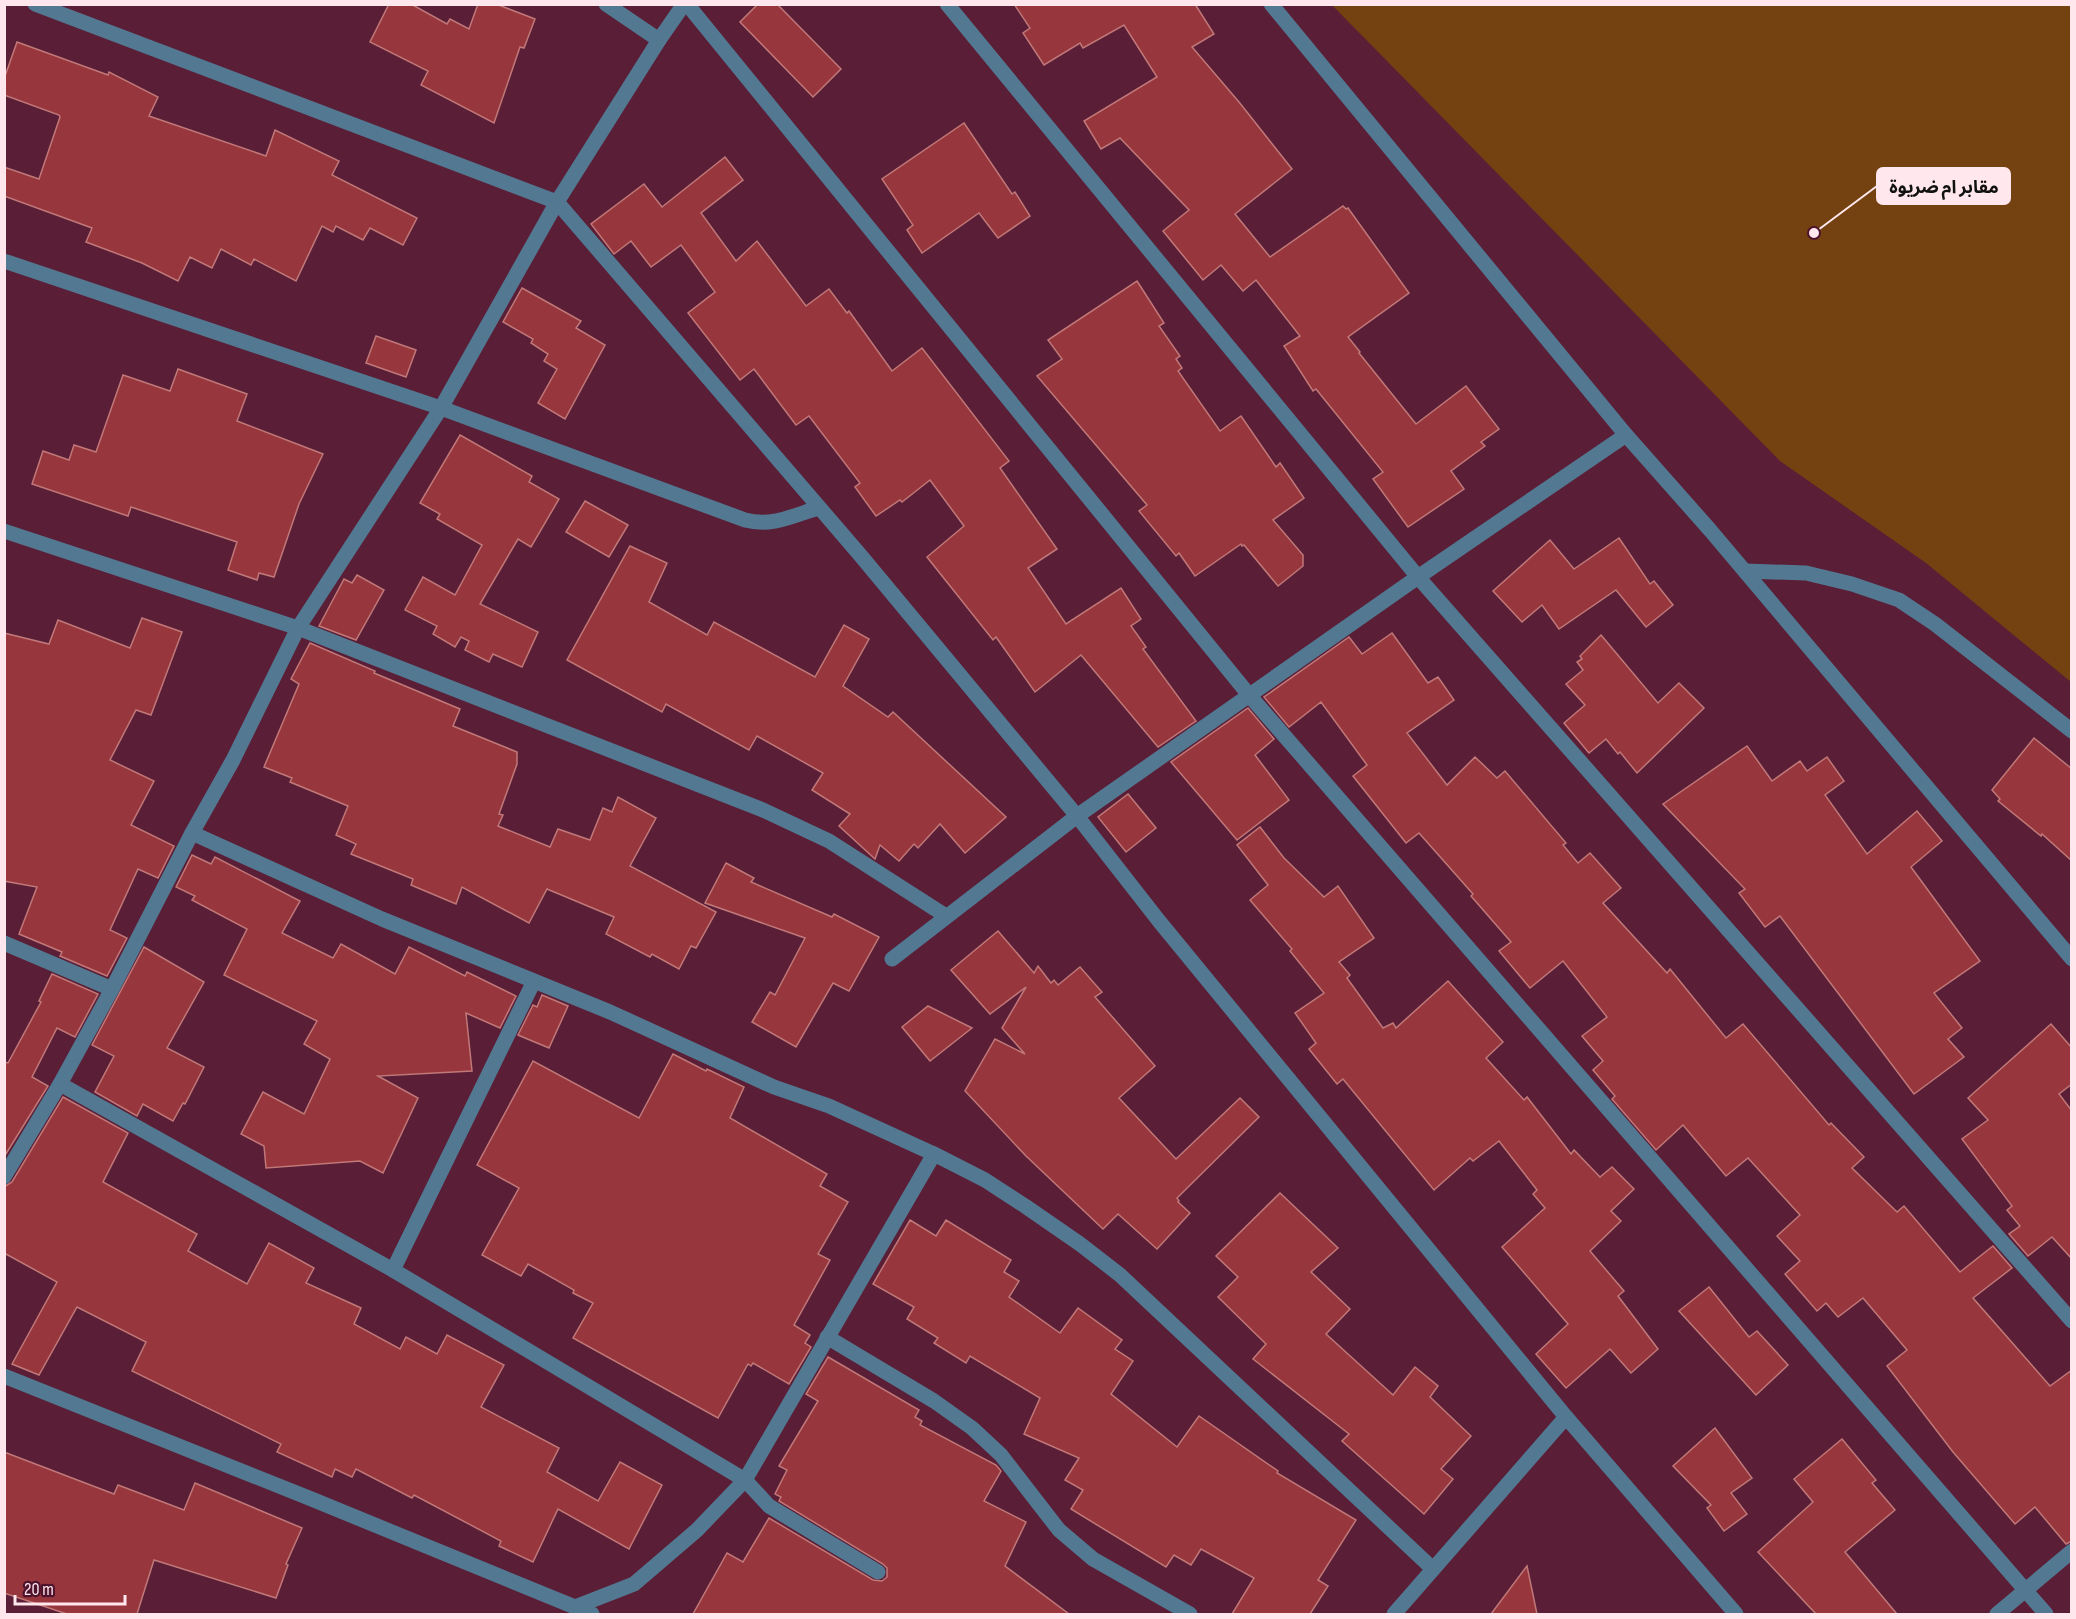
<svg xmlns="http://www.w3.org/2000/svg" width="2076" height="1619" viewBox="0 0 2076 1619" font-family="'Sofia Sans Condensed','Noto Sans Arabic',sans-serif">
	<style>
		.green { fill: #744211 }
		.building { fill: #97363d; stroke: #c17879; stroke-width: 1.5 }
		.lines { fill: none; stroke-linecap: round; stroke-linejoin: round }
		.street { stroke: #537892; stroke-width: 15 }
		.leader { fill: none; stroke: #ffe7ed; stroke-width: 2 }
		.callout-dot { fill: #ffe7ed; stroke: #4e132c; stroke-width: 2 }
		.callout { fill: #ffe7ed; stroke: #ffe7ed; stroke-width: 2 }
		.callout-label { font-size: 18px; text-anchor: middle; font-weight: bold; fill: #111 }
	</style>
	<rect width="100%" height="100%" fill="#5a1e36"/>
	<!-- green -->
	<polygon class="green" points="1332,5 2071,5 2071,682 1926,563 1780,461"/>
	<!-- building -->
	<g class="building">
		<polygon points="389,4 411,4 447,24 450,19 469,29 478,4 496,4 535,19 524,48 520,47 494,123 421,85 428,71 370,42"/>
		<polygon points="758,4 777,4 841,69 813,97 740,22"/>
		<polygon points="1014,4 1195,4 1214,34 1192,47 1239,102 1292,169 1235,214 1270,257 1343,206 1346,209 1348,208 1409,293 1348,337 1360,352 1359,353 1416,424 1466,386 1499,429 1481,442 1485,446 1451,471 1464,489 1408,527 1373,479 1383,472 1316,389 1313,391 1284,346 1300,336 1256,280 1243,291 1221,265 1203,280 1163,231 1189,210 1120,138 1101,149 1084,121 1157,77 1124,25 1083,48 1080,43 1044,65 1023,33 1030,28"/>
		<polygon points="17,42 108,75 109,72 158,97 149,116 266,156 275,130 339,161 332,175 417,218 403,245 370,228 363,240 336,226 333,232 322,226 296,281 254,259 251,265 221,249 212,268 190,257 178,281 142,263 86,242 92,228 4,196 4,167 39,179 60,117 59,115 4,95 4,79"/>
		<polygon points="964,123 1012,194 1015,192 1030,216 998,238 979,213 922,253 907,230 913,225 882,179"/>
		<polygon points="725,157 743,180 701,213 736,261 757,241 806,306 829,289 847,313 849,311 892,371 922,348 1009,461 1000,468 1057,549 1028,568 1066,624 1121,588 1141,619 1131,626 1146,647 1143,649 1196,721 1158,747 1081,655 1035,692 996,637 993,640 927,557 964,526 930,480 902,502 900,500 876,516 855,487 860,483 809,416 796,425 754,369 740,380 688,313 715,292 681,245 651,267 631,241 614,254 591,224 644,184 662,207"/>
		<polygon points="1137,281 1164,323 1159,326 1180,356 1176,359 1182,368 1178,371 1220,431 1241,416 1276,467 1280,463 1304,498 1273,520 1303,555 1303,566 1278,586 1244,545 1242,546 1241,544 1195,576 1179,553 1176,556 1139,511 1147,505 1037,376 1062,359 1048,340"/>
		<polygon points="522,288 581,321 576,328 605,345 565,419 538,403 557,369 544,361 548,354 531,343 533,339 503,322"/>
		<polygon points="376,336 416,350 406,377 366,363"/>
		<polygon points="178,369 247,394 237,421 323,454 299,504 274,577 259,573 257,580 228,570 237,542 131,507 128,516 32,484 43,451 69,460 74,445 96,452 123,375 170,391"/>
		<polygon points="460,435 532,476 529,482 559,499 531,547 518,539 480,604 538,632 522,667 493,654 489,662 465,650 469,641 461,637 455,647 433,634 437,626 405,610 423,577 455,595 482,545 437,519 440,514 420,503"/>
		<polygon points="585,501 628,525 609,557 566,532"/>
		<polygon points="1619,538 1650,584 1654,581 1673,605 1646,627 1616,590 1559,629 1542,605 1522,622 1493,591 1550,540 1574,569"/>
		<polygon points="630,546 667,563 649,602 707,635 714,622 815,677 844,625 869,639 843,686 888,717 893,712 1006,817 965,853 940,824 918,848 914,844 899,861 880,845 875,859 839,826 850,814 812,790 823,773 757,736 749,750 666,704 662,712 567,660"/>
		<polygon points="357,575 384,590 356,640 319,626 344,579 352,583"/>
		<polygon points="142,618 182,632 151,715 136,710 110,760 154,781 131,825 174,846 158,878 138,869 110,930 127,938 107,976 60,956 62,952 19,934 37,887 4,881 4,633 49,644 58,620 130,648"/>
		<polygon points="1392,633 1428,683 1438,677 1454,700 1407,733 1447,785 1475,757 1497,778 1505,771 1566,843 1563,845 1578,863 1590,853 1621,888 1603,903 1667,973 1670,969 1726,1038 1743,1024 1829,1125 1831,1123 1864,1157 1852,1168 1897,1212 1904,1206 1960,1272 1993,1246 2012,1268 1973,1298 2050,1386 2072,1370 2072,1541 2066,1544 2035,1507 2015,1524 1953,1452 1887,1366 1907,1350 1863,1298 1838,1317 1826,1303 1817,1311 1785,1274 1800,1261 1777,1236 1800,1215 1748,1158 1726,1176 1683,1125 1656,1150 1612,1099 1615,1096 1593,1070 1603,1061 1582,1036 1607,1017 1563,961 1530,988 1499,951 1511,942 1471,896 1473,894 1419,833 1406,843 1353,776 1367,765 1321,702 1289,727 1264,697 1349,637 1362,654"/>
		<polygon points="1601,635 1658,703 1679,683 1704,708 1637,773 1620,752 1618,754 1606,739 1589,753 1564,723 1585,705 1566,684 1583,670 1577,662 1582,659 1580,656"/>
		<polygon points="310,643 375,671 374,673 460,709 453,726 517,752 517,764 499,814 503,815 498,826 550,847 558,829 590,840 603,808 612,812 618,797 656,818 630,866 716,912 696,948 691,946 679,969 652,954 650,957 606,934 614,917 547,889 529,923 462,887 456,904 411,885 413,879 351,854 356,844 336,835 348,806 290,782 292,778 264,767 299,684 291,679"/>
		<polygon points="1248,708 1274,739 1255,755 1289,800 1237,840 1171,762"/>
		<polygon points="2034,738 2072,769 2072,861 2042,834 2041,836 1998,801 2000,799 1992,790"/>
		<polygon points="1747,746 1772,781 1800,761 1807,771 1827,757 1844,781 1825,795 1867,854 1917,811 1942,841 1911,867 1980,961 1934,993 1962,1028 1948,1039 1964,1057 1914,1094 1780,916 1765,927 1739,893 1745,889 1663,804"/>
		<polygon points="1128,794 1156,828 1126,852 1098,817"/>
		<polygon points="1260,827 1284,858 1324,897 1338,886 1374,938 1339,962 1350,975 1347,978 1383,1028 1393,1023 1396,1028 1448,981 1503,1042 1486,1058 1524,1100 1527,1097 1571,1154 1574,1150 1600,1177 1612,1167 1634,1189 1611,1211 1621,1221 1590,1251 1624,1291 1618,1296 1658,1349 1631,1373 1610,1349 1566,1388 1536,1354 1568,1324 1502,1247 1545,1208 1533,1194 1537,1190 1499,1141 1473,1161 1470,1158 1434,1190 1343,1079 1337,1084 1309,1049 1316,1043 1295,1013 1324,993 1290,951 1292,949 1250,900 1268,885 1237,845"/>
		<polygon points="192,855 211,864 215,857 300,901 282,933 333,958 341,944 395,974 409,947 465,976 467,972 516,996 500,1028 466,1013 472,1071 378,1076 418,1098 383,1173 360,1161 266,1168 264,1146 241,1134 263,1092 304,1114 330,1059 304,1044 317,1021 224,975 247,929 192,900 195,896 176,887"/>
		<polygon points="726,863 754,878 751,882 832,917 834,914 879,937 849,991 833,983 796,1047 752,1022 770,992 775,995 805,938 705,903"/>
		<polygon points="998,931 1034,973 1038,966 1051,983 1054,980 1058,985 1080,967 1102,992 1095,997 1155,1066 1119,1098 1176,1159 1240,1098 1259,1117 1177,1198 1179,1201 1178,1202 1190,1213 1157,1249 1118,1214 1103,1229 1026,1156 965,1091 995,1039 1025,1054 1002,1028 1026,987 990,1014 951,970"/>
		<polygon points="144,947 204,982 167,1048 204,1067 185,1104 183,1103 173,1121 143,1104 137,1116 95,1092 114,1056 92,1045"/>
		<polygon points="52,974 98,994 75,1037 57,1028 32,1077 48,1086 4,1157 4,1062 8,1063 41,1002 39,1001"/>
		<polygon points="542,995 568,1006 549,1048 518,1035 533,1005 537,1007"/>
		<polygon points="928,1006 972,1028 930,1061 902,1027"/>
		<polygon points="2051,1024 2072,1048 2072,1084 2059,1094 2072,1111 2072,1259 2052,1237 2028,1256 2009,1234 2020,1226 2007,1210 2012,1206 1962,1139 1988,1120 1968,1098"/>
		<polygon points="673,1054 706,1071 707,1069 744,1087 730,1118 827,1174 820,1186 848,1202 818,1254 830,1260 794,1325 810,1335 805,1343 811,1347 789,1384 753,1363 751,1366 748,1364 718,1418 573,1338 593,1303 573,1293 574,1290 528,1264 521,1276 482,1255 519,1188 477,1165 533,1061 639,1118"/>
		<polygon points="63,1097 128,1133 103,1182 197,1234 188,1251 247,1284 269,1243 314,1268 306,1283 361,1308 354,1324 400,1349 406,1337 437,1354 447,1335 504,1365 481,1407 559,1448 547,1472 598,1501 620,1462 662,1485 629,1549 558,1509 533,1562 499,1546 501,1541 414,1495 412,1498 356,1469 352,1477 335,1469 332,1477 277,1452 281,1444 132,1371 146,1342 77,1307 39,1375 12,1364 57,1282 4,1253 4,1187 12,1182"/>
		<polygon points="1280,1193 1338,1248 1311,1272 1350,1309 1326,1334 1393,1395 1415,1367 1438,1386 1430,1397 1471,1436 1441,1469 1453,1479 1424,1514 1342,1441 1349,1434 1253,1359 1266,1344 1218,1297 1238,1277 1216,1256"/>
		<polygon points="910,1220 936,1236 946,1220 1011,1260 1004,1272 1019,1281 1009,1297 1060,1333 1078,1308 1122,1340 1115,1349 1133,1361 1111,1394 1177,1447 1199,1416 1278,1471 1277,1473 1356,1520 1318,1580 1328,1586 1310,1614 1232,1614 1254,1578 1201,1549 1191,1565 1174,1555 1166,1567 1071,1509 1083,1490 1065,1480 1079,1458 1024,1434 1040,1398 970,1356 966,1363 934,1343 938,1338 907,1319 914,1307 873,1284"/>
		<polygon points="1709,1287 1749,1337 1757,1331 1788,1365 1756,1395 1679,1311"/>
		<polygon points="828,1357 919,1410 915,1417 922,1421 920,1425 996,1465 1001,1471 984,1501 1026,1522 1005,1566 1069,1614 693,1614 727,1553 743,1562 769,1518 873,1580 882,1581 887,1577 887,1568 883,1564 779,1501 781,1497 775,1494 787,1470 779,1466 818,1401 806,1394"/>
		<polygon points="1715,1428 1752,1478 1731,1493 1747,1514 1724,1531 1707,1508 1711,1505 1673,1466"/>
		<polygon points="1842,1439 1876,1480 1872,1483 1895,1510 1845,1552 1897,1614 1816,1614 1758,1552 1813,1502 1794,1479"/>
		<polygon points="4,1452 114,1494 118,1485 184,1510 195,1483 302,1528 286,1564 288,1565 276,1598 154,1560 137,1614 67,1614 4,1593"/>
		<polygon points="1527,1566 1537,1614 1491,1614"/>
	</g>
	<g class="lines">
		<!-- street -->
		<g class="street">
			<polyline points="35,4 557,202 861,556 1077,816 1159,921 1566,1417 1736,1614"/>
			<polyline points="606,4 659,40"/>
			<polyline points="687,4 1249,695 2046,1614"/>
			<polyline points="947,4 1418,577 2072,1321"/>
			<polyline points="1271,4 1626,435 1710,530 2072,959"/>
			<path d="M4,261L441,408L745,520C772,527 792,516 818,508"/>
			<polyline points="4,531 298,628 763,810 829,841 946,916"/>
			<polyline points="1745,571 1806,573 1852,584 1899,600 1935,624 2072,731"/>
			<polyline points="192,833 382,919 610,1012 774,1087 829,1106 934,1154 985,1180 1025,1206 1080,1244 1120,1275 1433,1569"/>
			<polyline points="4,943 112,989"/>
			<polyline points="892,959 1077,816 1418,577 1626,435"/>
			<polyline points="60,1084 393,1270 745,1480 769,1506 878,1572"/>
			<polyline points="4,1177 60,1084 112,989 192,833 233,760 298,628 441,408 557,202 659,40 684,4"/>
			<polyline points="393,1270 534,981"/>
			<polyline points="827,1337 934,1401 972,1428 1001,1455 1059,1530 1093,1559 1190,1614"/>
			<polyline points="4,1376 309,1498 592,1614"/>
			<polyline points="575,1607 634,1584 697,1530 745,1480 934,1154"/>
			<polyline points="1394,1614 1566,1417"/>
			<polyline points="1997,1614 2072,1551"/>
		</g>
	</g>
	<!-- callouts -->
	<path class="leader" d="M1814 233L1877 186"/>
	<circle class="callout-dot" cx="1814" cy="233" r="6"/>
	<rect class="callout" x="1877" y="168" width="133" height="36" rx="6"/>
	<g class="callout-label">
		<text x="1944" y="193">مقابر ام ضريوة</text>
	</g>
	<!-- border -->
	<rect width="2076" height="1619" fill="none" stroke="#ffe7ed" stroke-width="12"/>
	<!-- scale -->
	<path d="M15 1595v9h110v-9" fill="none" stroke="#ffe7ed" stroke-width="3"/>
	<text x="24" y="1595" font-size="18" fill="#ffe7ed" stroke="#4e132c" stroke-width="4.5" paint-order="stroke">20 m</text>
</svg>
